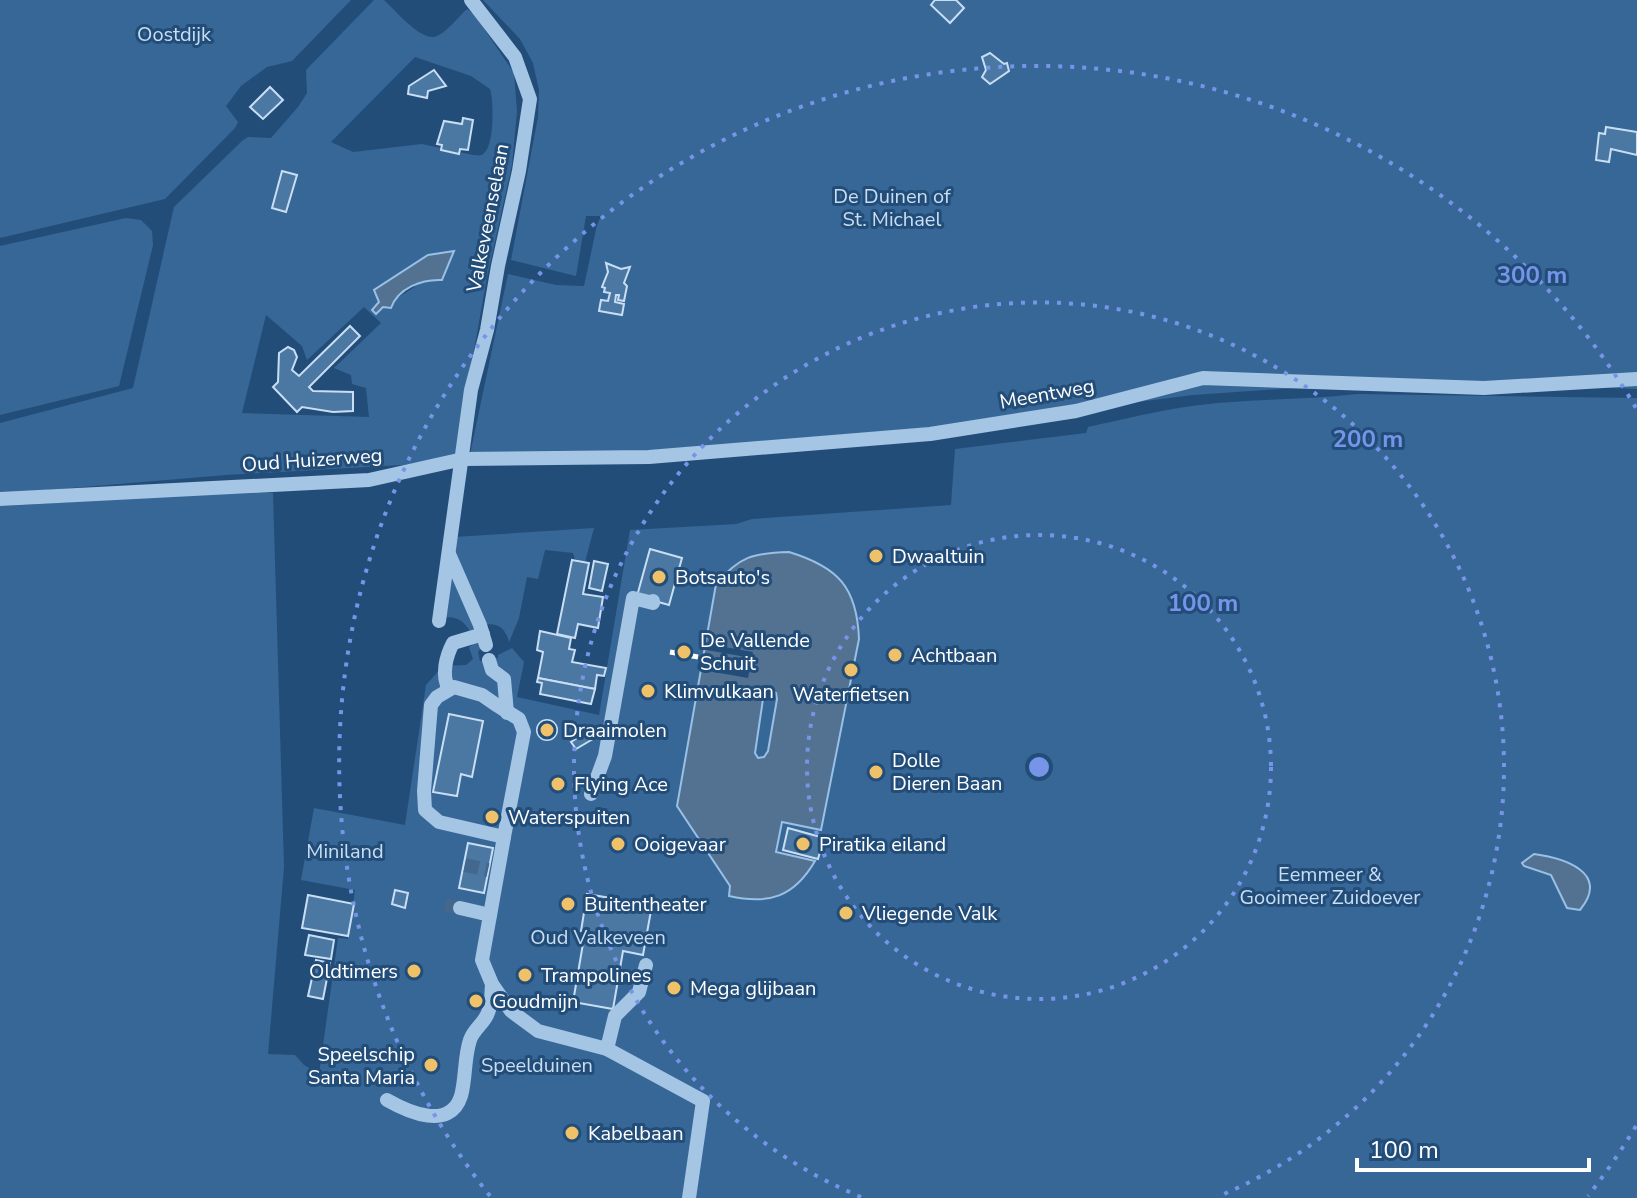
<svg xmlns="http://www.w3.org/2000/svg" width="1637" height="1198" viewBox="0 0 1637 1198" font-family="'Nunito Sans',sans-serif">
	<style>
		.green { fill: #376797; fill-rule: evenodd }
		.water { fill: #537292; stroke: #99c0e5; stroke-width: 2; fill-rule: evenodd }
		.pier { fill: #234d79 }
		.building { fill: #4b77a3; stroke: #c8def3; stroke-width: 2 }
		.lines { fill: none; stroke-linecap: round; stroke-linejoin: round }
		.minor-tunnel { stroke: #44688d; stroke-width: 14; stroke-dasharray: 14 7; stroke-linecap: butt }
		.minor { stroke: #a5c5e4; stroke-width: 14 }
		.rail { stroke: #fff; stroke-width: 5; stroke-dasharray: 14 6; stroke-linecap: butt }
		.ring { fill: none; stroke: #7795e8; stroke-width: 4; stroke-dasharray: 4 8 }
		.poi-dot { fill: #efc168; stroke: #234d79; stroke-width: 3 }
		.labels { text-anchor: middle; dominant-baseline: central; stroke-width: 6; stroke-linejoin: round; paint-order: stroke }
		.park-label { font-size: 20px; fill: #c8def3; stroke: #234d79 }
		.street-label { font-size: 20px; fill: #fff; stroke: #234d79 }
		.poi-label { font-size: 20px; fill: #fff; stroke: #234d79; text-anchor: start }
		.centre { fill: #7795e8; stroke: #234d79; stroke-width: 4 }
		.ring-label { font-size: 24px; text-anchor: middle; font-weight: bold; fill: #7795e8; stroke: #234d79; stroke-width: 6; stroke-linejoin: round; paint-order: stroke }
	</style>
	<rect width="100%" height="100%" fill="#234d79"/>
	<!-- green -->
	<g class="green">
		<polygon points="0,0 351,0 292,61 267,67 241,86 226,106 238,122 235,128 165,199 0,238"/>
		<path d="M374,0H384C395,10 422,43 437,36C448,31 458,17 467,9L474,14L514,73L517,111L512,165L487,277L454,462L226,475L0,494V423L133,388L174,207L242,141L248,137L271,138L298,107L307,93L306,70ZM415,57L471,76L490,89C494,100 494,144 485,152C481,157 479,155 473,155L422,144L353,152L331,142ZM428,255C426,263 426,274 422,280C417,288 382,307 372,309L380,302L374,289ZM364,307L381,323L334,368L351,375L352,384L366,388L369,417L242,413L266,315L302,346L307,360Z"/>
		<polygon points="483,0 1637,0 1637,389 1408,380 1193,395 866,436 633,455 469,459 508,274 556,285 584,286 597,225 601,216 586,216 576,276 511,260 538,117 539,90 533,63 520,39"/>
		<polygon points="126,218 141,220 152,231 153,245 119,386 0,415 0,246"/>
		<path d="M1357,394L1637,398V1198H0V506C91,502 182,492 273,493L284,867L268,1054L295,1055L304,1065L319,1074L338,938L348,939L355,890L301,880L314,808L405,825L426,685L443,666L466,665L473,659L469,647L478,641L482,646L478,652L480,661L498,658V655L512,648L524,662L517,697L599,715L630,530L736,524L752,519L951,505L955,449L1086,433L1088,427C1120,420 1152,412 1185,407C1242,398 1299,401 1357,394Z"/>
		<path d="M594,528L585,562L575,559L573,553L545,550L538,579L527,577L519,618L509,642C504,620 486,621 470,631C463,620 455,615 443,618L455,537Z"/>
	</g>
	<!-- water -->
	<g class="water">
		<path d="M454,251L442,280C422,279 398,288 391,308L383,307L376,314L372,310L379,302L374,290L428,255Z"/>
		<path d="M789,552C838,567 857,587 859,639L821,830L782,822L776,852L815,861C794,897 769,905 729,896L730,886L677,806L716,584C740,556 753,553 789,552ZM772,690L776,693L777,699L768,751L764,757L758,758L755,753L763,699L765,692Z"/>
		<path d="M1534,854C1563,858 1611,872 1580,910L1567,908L1551,875L1524,866L1522,863Z"/>
	</g>
	<!-- pier -->
	<polygon class="pier" points="702,643 753,652 748,678 697,669 698,663 744,670 746,657 701,649"/>
	<!-- building -->
	<g class="building">
		<polygon points="935,0 956,0 964,8 950,23 931,5"/>
		<polygon points="990,53 1004,64 1007,63 1009,71 990,84 982,77 986,70 982,57"/>
		<polygon points="434,70 446,86 428,91 427,98 408,94 409,86"/>
		<polygon points="270,87 283,100 263,119 250,107"/>
		<polygon points="463,118 473,120 468,150 460,149 459,154 441,150 442,145 437,144 444,121 462,124"/>
		<polygon points="1606,127 1637,132 1637,155 1611,149 1609,162 1596,160 1599,133 1605,134"/>
		<polygon points="282,171 297,175 286,212 272,208"/>
		<polygon points="606,263 621,269 630,267 624,283 627,286 624,301 618,300 619,295 616,295 615,302 624,304 622,315 599,311 601,300 608,301 610,293 604,292 605,288 602,287 608,272"/>
		<polygon points="350,326 360,336 309,387 313,391 353,392 353,411 333,412 302,407 297,412 273,387 278,382 279,353 288,347 294,350 297,357 292,370 299,376"/>
		<polygon points="650,549 682,558 669,605 637,596"/>
		<polygon points="572,560 589,563 583,594 603,597 598,628 578,624 575,638 557,634"/>
		<polygon points="594,561 608,564 602,591 589,588"/>
		<polygon points="540,631 571,638 569,649 575,650 572,662 606,668 604,676 597,675 595,689 538,678 543,652 537,650"/>
		<polygon points="538,678 595,689 591,704 540,694 542,683 537,682"/>
		<polygon points="449,714 483,721 472,777 461,774 457,796 433,792"/>
		<circle cx="547" cy="730" r="10"/>
		<polygon points="593,728 598,736 576,749 571,742"/>
		<polygon points="788,828 824,838 818,859 783,850"/>
		<polygon points="468,843 493,848 484,893 459,888"/>
		<polygon points="395,890 408,893 405,908 392,904"/>
		<polygon points="587,894 652,905 643,955 623,951 613,1009 573,1002 585,932 581,931"/>
		<polygon points="308,895 354,904 348,936 302,928"/>
		<polygon points="309,935 334,940 331,959 305,955"/>
		<polygon points="316,960 330,963 323,999 308,996"/>
	</g>
	<g class="lines">
		<!-- minor-tunnel -->
		<g class="minor-tunnel">
			<polyline points="465,865 488,870"/>
			<polyline points="445,905 460,908"/>
		</g>
		<!-- minor -->
		<g class="minor">
			<polyline points="0,499 369,480 463,459 649,457 930,434 1076,411 1203,378 1484,388 1637,379"/>
			<polyline points="449,554 480,625 486,645"/>
			<polyline points="439,621 471,390 487,330 498,266 519,171 530,99 515,57 471,0"/>
			<polyline points="489,660 492,670 504,679 507,713"/>
			<polygon points="454,687 482,695 495,704 519,719 524,732 504,837 439,822 425,810 424,791 431,705 437,697"/>
			<path d="M449,689C441,676 446,656 453,643L483,634"/>
			<polyline points="591,794 605,756 633,598 653,603 653,601"/>
			<polyline points="504,837 482,960 492,984 511,1011 538,1031 607,1049 615,1016 639,992 646,965"/>
			<polyline points="460,908 490,915"/>
			<polyline points="607,1049 703,1101 689,1198"/>
			<path d="M387,1100C408,1112 450,1131 461,1096C466,1078 464,1058 470,1040C473,1030 482,1025 487,1015C492,1006 491,995 492,985"/>
		</g>
		<!-- rail -->
		<polyline class="rail" points="670,652 698,657"/>
	</g>
	<!-- distance rings -->
	<g class="ring">
		<circle cx="1039" cy="767" r="232"/>
		<path d="M861 1197A465 465 0 1 1 1217 1197"/>
		<path d="M1636 1126A697 697 0 0 1 1588 1196M490 1196A697 697 0 1 1 1636 408"/>
	</g>
	<!-- markers -->
	<g class="poi-dot">
		<circle cx="876" cy="556" r="8"/>
		<circle cx="659" cy="577" r="8"/>
		<circle cx="684" cy="652" r="8"/>
		<circle cx="895" cy="655" r="8"/>
		<circle cx="851" cy="670" r="8"/>
		<circle cx="648" cy="691" r="8"/>
		<circle cx="547" cy="730" r="8"/>
		<circle cx="876" cy="772" r="8"/>
		<circle cx="558" cy="784" r="8"/>
		<circle cx="492" cy="817" r="8"/>
		<circle cx="618" cy="844" r="8"/>
		<circle cx="803" cy="844" r="8"/>
		<circle cx="568" cy="904" r="8"/>
		<circle cx="846" cy="913" r="8"/>
		<circle cx="414" cy="971" r="8"/>
		<circle cx="525" cy="975" r="8"/>
		<circle cx="674" cy="988" r="8"/>
		<circle cx="476" cy="1001" r="8"/>
		<circle cx="431" cy="1065" r="8"/>
		<circle cx="572" cy="1133" r="8"/>
	</g>
	<g class="labels">
		<!-- park labels -->
		<g class="park-label">
			<text x="174" y="34">Oostdijk</text>
			<text x="892" y="196">De Duinen of<tspan x="892" dy="23">St. Michael</tspan></text>
			<text x="345" y="851">Miniland</text>
			<text x="1330" y="874">Eemmeer &amp;<tspan x="1330" dy="23">Gooimeer Zuidoever</tspan></text>
			<text x="598" y="937">Oud Valkeveen</text>
			<text x="537" y="1065">Speelduinen</text>
		</g>
		<!-- street labels -->
		<g class="street-label">
			<text transform="translate(488 218) rotate(-79)">Valkeveenselaan</text>
			<text transform="translate(1047 394) rotate(-10)">Meentweg</text>
			<text transform="translate(312 460) rotate(-4)">Oud Huizerweg</text>
		</g>
		<!-- poi labels -->
		<g class="poi-label">
			<text x="892" y="556">Dwaaltuin</text>
			<text x="675" y="577">Botsauto's</text>
			<text x="700" y="640">De Vallende<tspan x="700" dy="23">Schuit</tspan></text>
			<text x="911" y="655">Achtbaan</text>
			<text x="664" y="691">Klimvulkaan</text>
			<text x="851" y="694" text-anchor="middle">Waterfietsen</text>
			<text x="563" y="730">Draaimolen</text>
			<text x="892" y="760">Dolle<tspan x="892" dy="23">Dieren Baan</tspan></text>
			<text x="574" y="784">Flying Ace</text>
			<text x="508" y="817">Waterspuiten</text>
			<text x="634" y="844">Ooigevaar</text>
			<text x="819" y="844">Piratika eiland</text>
			<text x="584" y="904">Buitentheater</text>
			<text x="862" y="913">Vliegende Valk</text>
			<text x="398" y="971" text-anchor="end">Oldtimers</text>
			<text x="541" y="975">Trampolines</text>
			<text x="690" y="988">Mega glijbaan</text>
			<text x="492" y="1001">Goudmijn</text>
			<text x="415" y="1054" text-anchor="end">Speelschip<tspan x="415" dy="23">Santa Maria</tspan></text>
			<text x="588" y="1133">Kabelbaan</text>
		</g>
	</g>
	<circle cx="1039" cy="767" r="12" class="centre"/>
	<g class="ring-label">
		<text x="1532" y="283">300 m</text>
		<text x="1368" y="447">200 m</text>
		<text x="1203" y="611">100 m</text>
	</g>
	<!-- scale -->
	<path d="M1357 1158v12h232v-12" fill="none" stroke="#ffffff" stroke-width="4"/>
	<text x="1369" y="1158" font-size="24" fill="#ffffff" stroke="#234d79" stroke-width="6" paint-order="stroke">100 m</text>
</svg>
